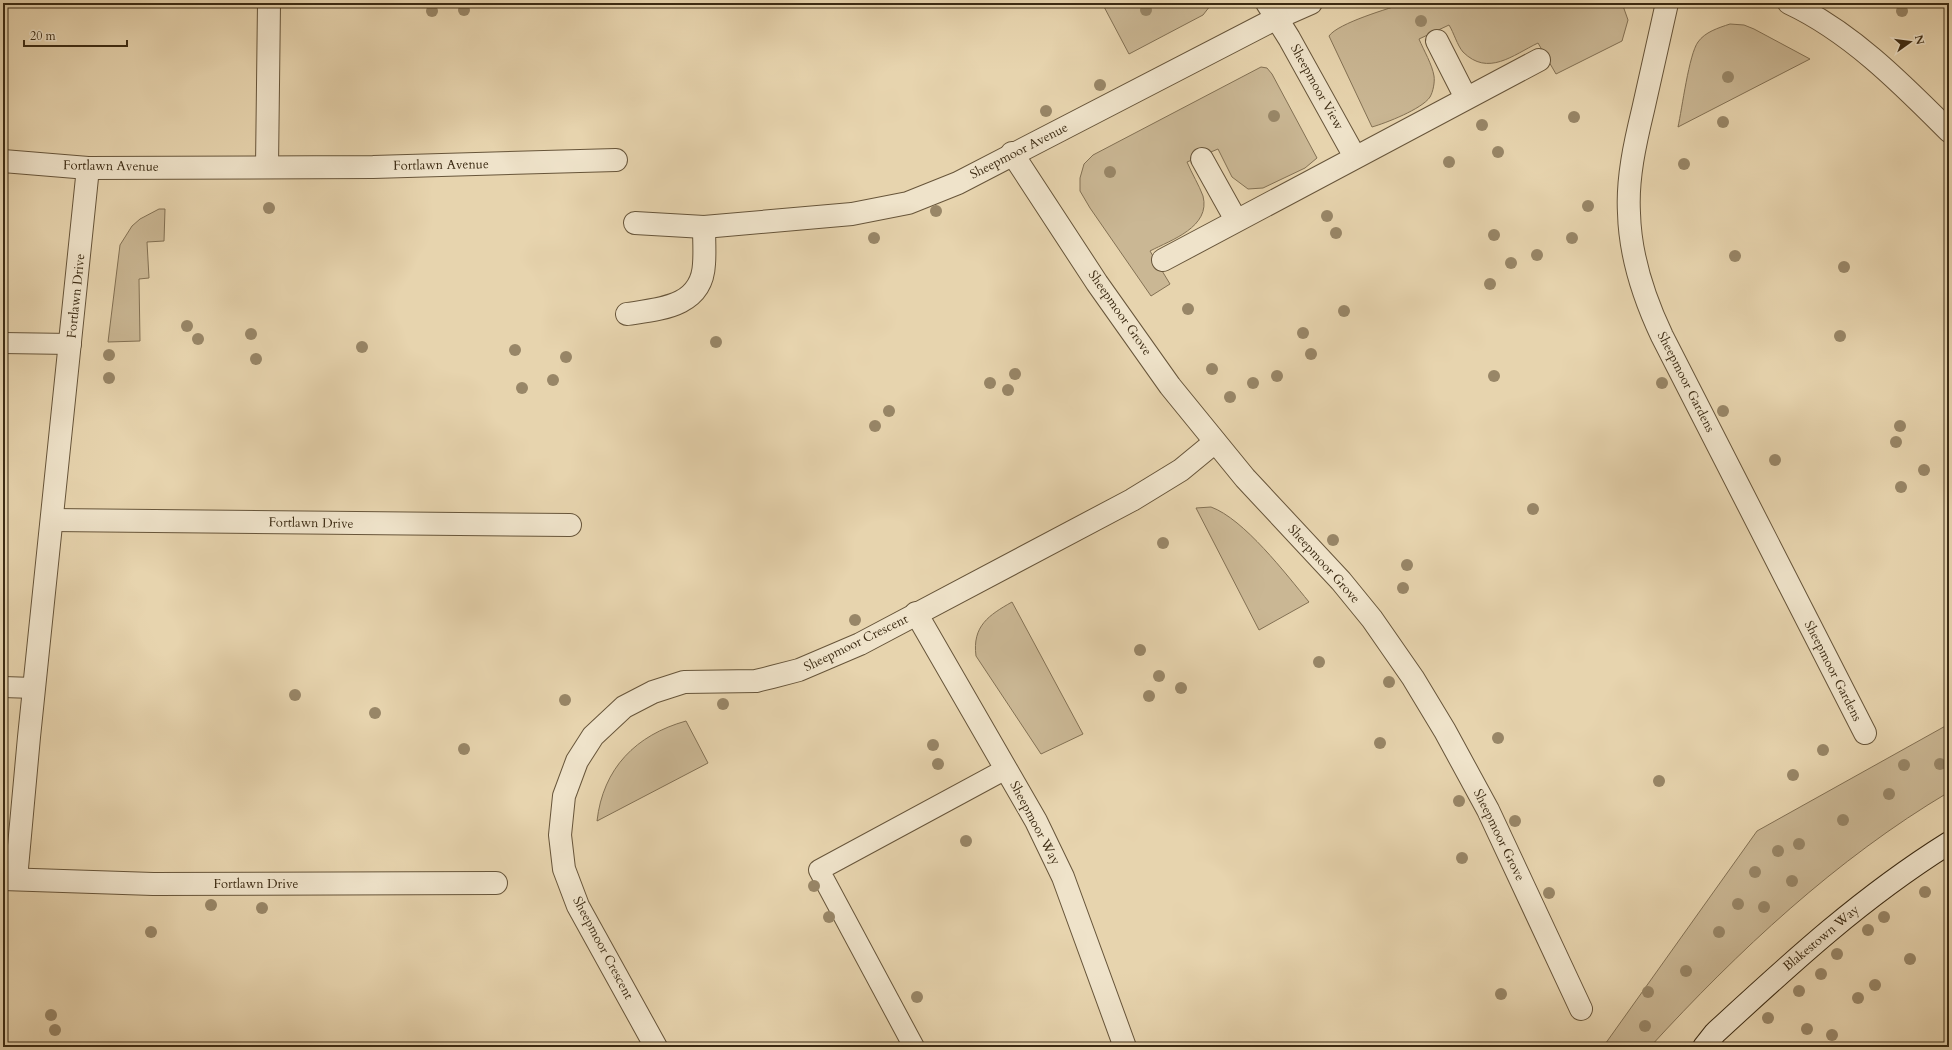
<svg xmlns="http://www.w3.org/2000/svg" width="1952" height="1050" viewBox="0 0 1952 1050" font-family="Cardo,serif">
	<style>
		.green { fill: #cab794; stroke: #837154 }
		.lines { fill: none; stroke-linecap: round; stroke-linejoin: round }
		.lane-casing { stroke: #67553a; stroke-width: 22 }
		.street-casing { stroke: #67553a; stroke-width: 24 }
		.secondary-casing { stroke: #3c2b13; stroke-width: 24 }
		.lane { stroke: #efe3ca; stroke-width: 20 }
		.street { stroke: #efe3ca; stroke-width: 22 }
		.secondary { stroke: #efe3ca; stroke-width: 22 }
		.tree { fill: #988667 }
		.labels { text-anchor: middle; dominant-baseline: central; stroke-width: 3.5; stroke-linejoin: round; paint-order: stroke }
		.street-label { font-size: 13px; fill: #3c2b13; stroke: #efe3ca }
	</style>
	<rect width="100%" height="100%" fill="#e7d4ae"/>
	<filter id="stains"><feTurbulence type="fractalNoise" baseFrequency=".005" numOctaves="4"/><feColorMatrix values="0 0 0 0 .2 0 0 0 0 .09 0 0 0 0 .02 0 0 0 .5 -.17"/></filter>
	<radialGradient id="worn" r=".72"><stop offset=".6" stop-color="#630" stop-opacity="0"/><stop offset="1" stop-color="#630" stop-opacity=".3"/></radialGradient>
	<!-- green -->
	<g class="green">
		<polygon points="1102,3 1211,3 1210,6 1203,15 1129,54"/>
		<path d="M1406,3H1622L1628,20L1622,41L1556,74L1538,43C1513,55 1488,77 1463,52C1457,45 1454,33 1449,25L1419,39C1424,51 1432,64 1434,76C1435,82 1433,92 1430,97C1422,109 1386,123 1372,127L1329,36C1338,23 1390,8 1406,3Z"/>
		<path d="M1730,24L1744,25L1754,29L1810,59L1678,127C1682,109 1689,54 1698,42C1705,32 1718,28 1730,24Z"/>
		<path d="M1261,67L1267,68L1272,74L1317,158L1305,168L1263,188L1248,189L1232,177L1218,149L1187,162C1192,174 1199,185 1203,196C1211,227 1171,240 1150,251L1170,284L1151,296L1090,208L1080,191V178L1084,164L1093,155Z"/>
		<polygon points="159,209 165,209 164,241 147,242 149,278 139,279 140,341 108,342 120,245 132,226 140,219"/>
		<path d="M1211,507C1244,519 1286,574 1309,602L1259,630L1196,508Z"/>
		<path d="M1012,602L1083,734L1041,754L976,656C972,626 989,615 1012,602Z"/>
		<path d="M686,721L708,763L597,821C603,768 636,735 686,721Z"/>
		<path d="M1949,724V792C1836,859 1738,951 1650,1047H1603L1757,831Z"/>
	</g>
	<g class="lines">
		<defs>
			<g id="lane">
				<polyline points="3,343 71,344"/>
				<polyline points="3,687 34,688"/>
				<polyline points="914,1047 819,870 1006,769"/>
			</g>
			<g id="street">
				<polyline points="1267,3 1289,38 1355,157"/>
				<path d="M1667,3C1659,39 1651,74 1643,110C1635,143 1627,179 1629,213C1630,254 1644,298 1662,336L1865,733"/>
				<path d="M1789,3C1851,32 1902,84 1949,131"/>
				<polyline points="1437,41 1466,98"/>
				<polyline points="1012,153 1097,283 1170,386 1245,478 1341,581 1372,619 1413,678 1445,731 1488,810 1581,1009"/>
				<polyline points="1202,159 1236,220"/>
				<polyline points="3,161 88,168 373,167 616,160"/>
				<polyline points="267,166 269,3"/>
				<polyline points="635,223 704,227 852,214 908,203 958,183 1277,18 1311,3"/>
				<polyline points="1163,260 1539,60"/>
				<path d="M627,314C660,309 702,307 704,264C705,252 704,240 704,227"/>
				<polyline points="52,520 570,525"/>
				<polyline points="916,613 1036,821 1063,877 1125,1047"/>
				<polyline points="3,879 153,884 496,883"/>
				<polyline points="16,879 29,737 88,168"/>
				<polyline points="656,1047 578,906 564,869 560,835 564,796 577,761 593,736 624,707 653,692 684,682 756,681 772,677 799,670 860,644 1132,500 1181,470 1215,442"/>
			</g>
			<path id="secondary" d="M1704,1047L1715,1033C1791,963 1861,898 1949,843"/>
		</defs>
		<!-- lane casing -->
		<use href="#lane" class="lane-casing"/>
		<!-- street casing -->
		<use href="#street" class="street-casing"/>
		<!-- secondary casing -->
		<use href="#secondary" class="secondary-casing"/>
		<!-- lane -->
		<use href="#lane" class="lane"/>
		<!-- street -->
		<use href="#street" class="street"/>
		<!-- secondary -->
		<use href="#secondary" class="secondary"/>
	</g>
	<!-- trees -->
	<g class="tree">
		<circle cx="464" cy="10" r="6"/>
		<circle cx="1146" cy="10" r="6"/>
		<circle cx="432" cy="11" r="6"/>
		<circle cx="1902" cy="11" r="6"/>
		<circle cx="1421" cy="21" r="6"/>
		<circle cx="1728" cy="77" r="6"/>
		<circle cx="1100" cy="85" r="6"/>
		<circle cx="1046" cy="111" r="6"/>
		<circle cx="1274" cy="116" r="6"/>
		<circle cx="1574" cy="117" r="6"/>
		<circle cx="1723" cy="122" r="6"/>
		<circle cx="1482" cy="125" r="6"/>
		<circle cx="1498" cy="152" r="6"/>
		<circle cx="1449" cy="162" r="6"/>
		<circle cx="1684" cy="164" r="6"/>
		<circle cx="1110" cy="172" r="6"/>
		<circle cx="1588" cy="206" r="6"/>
		<circle cx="269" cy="208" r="6"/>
		<circle cx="936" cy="211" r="6"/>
		<circle cx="1327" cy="216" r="6"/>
		<circle cx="1336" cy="233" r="6"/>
		<circle cx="1494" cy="235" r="6"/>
		<circle cx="874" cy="238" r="6"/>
		<circle cx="1572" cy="238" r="6"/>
		<circle cx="1537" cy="255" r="6"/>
		<circle cx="1735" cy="256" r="6"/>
		<circle cx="1511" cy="263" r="6"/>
		<circle cx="1844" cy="267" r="6"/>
		<circle cx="1490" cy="284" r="6"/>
		<circle cx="1188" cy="309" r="6"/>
		<circle cx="1344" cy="311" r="6"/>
		<circle cx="187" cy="326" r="6"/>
		<circle cx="1303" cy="333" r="6"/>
		<circle cx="251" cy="334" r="6"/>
		<circle cx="1840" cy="336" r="6"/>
		<circle cx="198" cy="339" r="6"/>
		<circle cx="716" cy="342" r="6"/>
		<circle cx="362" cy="347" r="6"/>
		<circle cx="515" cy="350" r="6"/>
		<circle cx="1311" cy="354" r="6"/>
		<circle cx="109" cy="355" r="6"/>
		<circle cx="566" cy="357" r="6"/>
		<circle cx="256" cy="359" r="6"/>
		<circle cx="1212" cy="369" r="6"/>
		<circle cx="1015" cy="374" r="6"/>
		<circle cx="1277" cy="376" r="6"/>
		<circle cx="1494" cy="376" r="6"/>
		<circle cx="109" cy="378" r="6"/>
		<circle cx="553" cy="380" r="6"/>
		<circle cx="990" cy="383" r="6"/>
		<circle cx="1253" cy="383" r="6"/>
		<circle cx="1662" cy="383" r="6"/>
		<circle cx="522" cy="388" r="6"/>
		<circle cx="1008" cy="390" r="6"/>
		<circle cx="1230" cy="397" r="6"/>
		<circle cx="889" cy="411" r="6"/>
		<circle cx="1723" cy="411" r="6"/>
		<circle cx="875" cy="426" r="6"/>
		<circle cx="1900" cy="426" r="6"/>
		<circle cx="1896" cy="442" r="6"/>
		<circle cx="1775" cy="460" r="6"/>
		<circle cx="1924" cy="470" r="6"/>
		<circle cx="1901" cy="487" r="6"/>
		<circle cx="1533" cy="509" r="6"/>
		<circle cx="1333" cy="540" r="6"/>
		<circle cx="1163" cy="543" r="6"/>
		<circle cx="1407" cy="565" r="6"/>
		<circle cx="1403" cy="588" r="6"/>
		<circle cx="855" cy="620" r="6"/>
		<circle cx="1140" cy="650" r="6"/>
		<circle cx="1319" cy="662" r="6"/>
		<circle cx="1159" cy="676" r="6"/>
		<circle cx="1389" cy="682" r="6"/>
		<circle cx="1181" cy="688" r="6"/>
		<circle cx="295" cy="695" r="6"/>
		<circle cx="1149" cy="696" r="6"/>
		<circle cx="565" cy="700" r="6"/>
		<circle cx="723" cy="704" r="6"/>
		<circle cx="375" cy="713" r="6"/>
		<circle cx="1498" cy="738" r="6"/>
		<circle cx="1380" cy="743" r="6"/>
		<circle cx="933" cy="745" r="6"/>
		<circle cx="464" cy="749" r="6"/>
		<circle cx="1823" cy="750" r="6"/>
		<circle cx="938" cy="764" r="6"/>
		<circle cx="1940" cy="764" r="6"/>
		<circle cx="1904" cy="765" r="6"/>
		<circle cx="1793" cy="775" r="6"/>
		<circle cx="1659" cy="781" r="6"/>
		<circle cx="1889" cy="794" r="6"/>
		<circle cx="1459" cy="801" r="6"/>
		<circle cx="1843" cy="820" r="6"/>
		<circle cx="1515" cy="821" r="6"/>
		<circle cx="966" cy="841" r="6"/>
		<circle cx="1799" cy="844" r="6"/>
		<circle cx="1778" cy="851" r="6"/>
		<circle cx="1462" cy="858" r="6"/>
		<circle cx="1755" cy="872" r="6"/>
		<circle cx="1792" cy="881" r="6"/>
		<circle cx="814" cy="886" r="6"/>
		<circle cx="1925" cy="892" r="6"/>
		<circle cx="1549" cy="893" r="6"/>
		<circle cx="1738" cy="904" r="6"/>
		<circle cx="211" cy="905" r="6"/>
		<circle cx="1764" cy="907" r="6"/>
		<circle cx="262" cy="908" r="6"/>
		<circle cx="829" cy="917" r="6"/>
		<circle cx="1884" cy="917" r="6"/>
		<circle cx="1868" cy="930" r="6"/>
		<circle cx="151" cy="932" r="6"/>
		<circle cx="1719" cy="932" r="6"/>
		<circle cx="1837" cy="954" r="6"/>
		<circle cx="1910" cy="959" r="6"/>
		<circle cx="1686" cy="971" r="6"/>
		<circle cx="1821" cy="974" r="6"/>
		<circle cx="1875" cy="985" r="6"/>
		<circle cx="1799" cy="991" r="6"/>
		<circle cx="1648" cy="992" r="6"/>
		<circle cx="1501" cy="994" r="6"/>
		<circle cx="917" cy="997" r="6"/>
		<circle cx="1858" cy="998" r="6"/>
		<circle cx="51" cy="1015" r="6"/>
		<circle cx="1768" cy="1018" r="6"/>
		<circle cx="1645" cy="1026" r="6"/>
		<circle cx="1807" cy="1029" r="6"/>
		<circle cx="55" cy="1030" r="6"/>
		<circle cx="1832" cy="1035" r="6"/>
	</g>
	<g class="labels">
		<!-- street labels -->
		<g class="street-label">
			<text transform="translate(1317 87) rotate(61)">Sheepmoor View</text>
			<text transform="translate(1019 151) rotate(-27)">Sheepmoor Avenue</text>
			<text transform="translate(441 165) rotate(-1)">Fortlawn Avenue</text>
			<text transform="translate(111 166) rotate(1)">Fortlawn Avenue</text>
			<text transform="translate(76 296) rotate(-84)">Fortlawn Drive</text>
			<text transform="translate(1120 313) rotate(55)">Sheepmoor Grove</text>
			<text transform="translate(1686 382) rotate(63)">Sheepmoor Gardens</text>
			<text transform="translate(311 523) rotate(1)">Fortlawn Drive</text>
			<text transform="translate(1324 564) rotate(48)">Sheepmoor Grove</text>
			<text transform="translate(856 643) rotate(-26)">Sheepmoor Crescent</text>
			<text transform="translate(1833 671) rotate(63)">Sheepmoor Gardens</text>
			<text transform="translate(1035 823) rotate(62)">Sheepmoor Way</text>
			<text transform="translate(1499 835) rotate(64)">Sheepmoor Grove</text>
			<text x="256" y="884">Fortlawn Drive</text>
			<text transform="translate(1821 938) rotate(-40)">Blakestown Way</text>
			<text transform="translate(603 948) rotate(62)">Sheepmoor Crescent</text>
		</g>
	</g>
	<!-- margin -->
	<rect width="1952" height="1050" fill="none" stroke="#e7d4ae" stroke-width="16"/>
	<rect x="4" y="4" width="1944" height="1042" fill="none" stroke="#3c2b13" stroke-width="2"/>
	<rect x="8" y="8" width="1936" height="1034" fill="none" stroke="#3c2b13"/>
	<!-- north arrow -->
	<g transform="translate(1910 42) rotate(76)" stroke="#efe3ca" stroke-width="3" paint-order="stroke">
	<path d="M0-3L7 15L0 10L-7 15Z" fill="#3c2b13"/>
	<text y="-6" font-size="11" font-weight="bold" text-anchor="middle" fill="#3c2b13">N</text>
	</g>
	<!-- scale -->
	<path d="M24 40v6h103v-6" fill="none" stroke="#3c2b13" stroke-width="2"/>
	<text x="30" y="40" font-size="12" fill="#3c2b13" stroke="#efe3ca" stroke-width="3" paint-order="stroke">20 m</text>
	<rect width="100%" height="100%" filter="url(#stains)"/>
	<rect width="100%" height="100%" fill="url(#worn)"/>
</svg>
